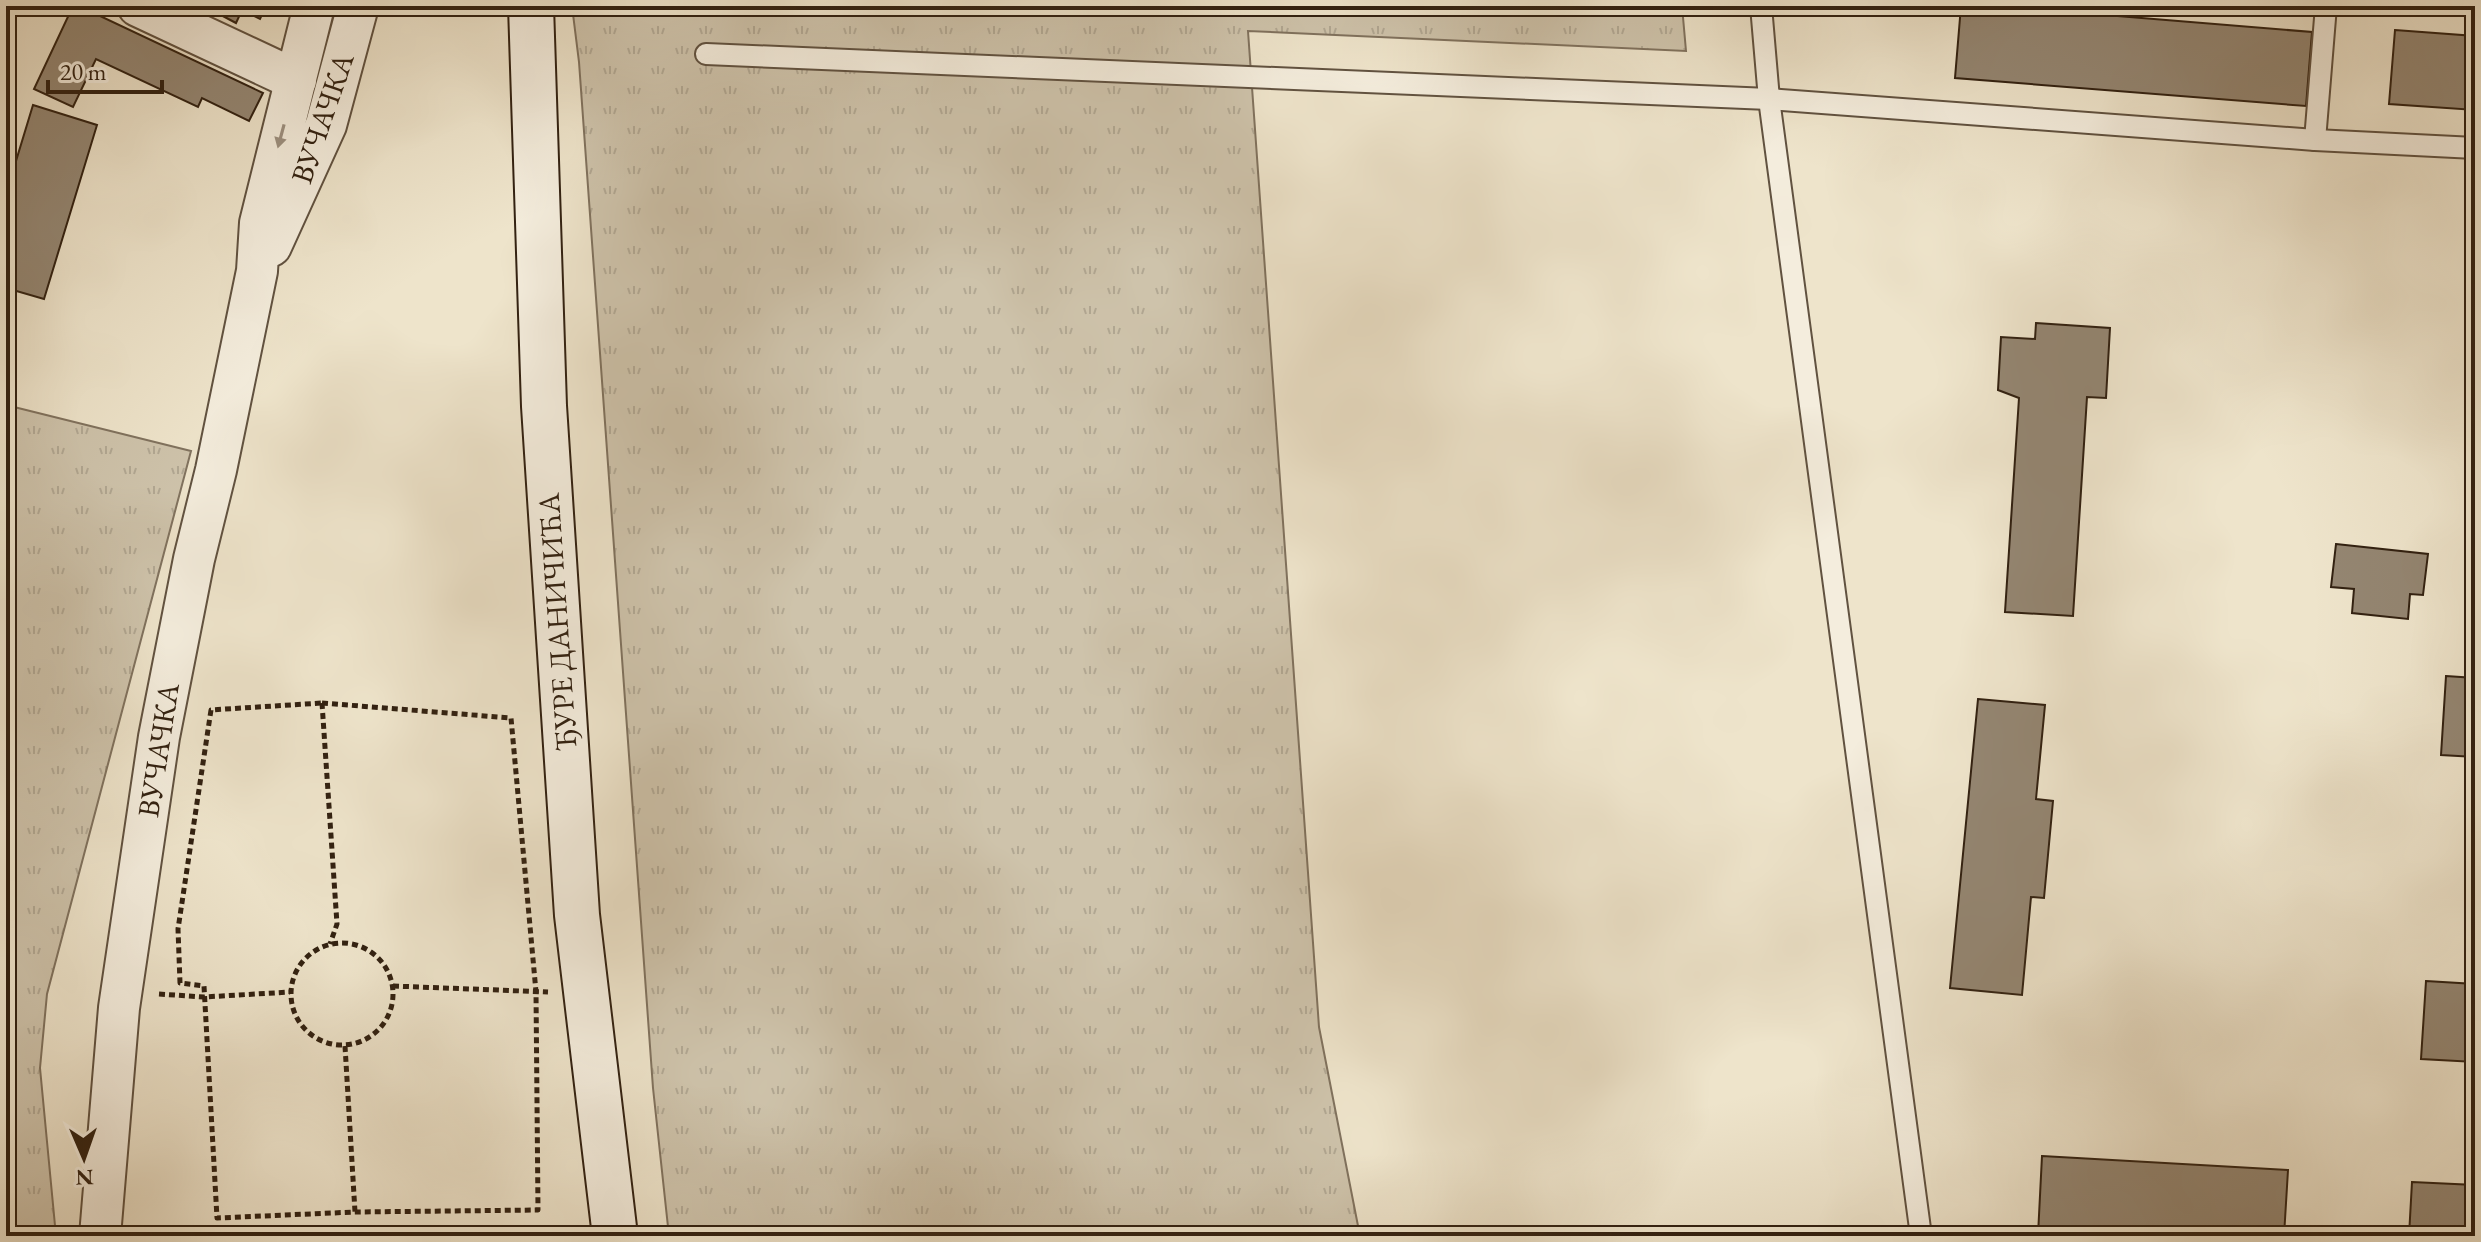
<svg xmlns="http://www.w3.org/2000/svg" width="2481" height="1242" viewBox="0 0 2481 1242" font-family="'EB Garamond',serif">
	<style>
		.grass { fill: url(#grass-tufts); stroke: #80725e; stroke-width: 2 }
		.building { fill: #948672; stroke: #322111; stroke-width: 2 }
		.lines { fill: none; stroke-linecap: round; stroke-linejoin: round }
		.lane-casing { stroke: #615240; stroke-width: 24 }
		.street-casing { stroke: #615240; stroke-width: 44 }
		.secondary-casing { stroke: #322111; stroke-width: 48 }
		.path { stroke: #322111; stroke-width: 5; stroke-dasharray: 6 4; stroke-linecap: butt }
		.lane { stroke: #f4eddd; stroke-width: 20 }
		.street { stroke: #f4eddd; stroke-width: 40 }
		.secondary { stroke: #f4eddd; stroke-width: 44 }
		.oneway { fill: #9d9181 }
		.labels { text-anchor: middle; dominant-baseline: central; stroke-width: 7; stroke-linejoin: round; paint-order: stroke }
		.street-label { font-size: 30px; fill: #322111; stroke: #f4eddd }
	</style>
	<defs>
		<pattern id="grass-tufts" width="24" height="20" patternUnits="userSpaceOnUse" patternTransform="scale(2)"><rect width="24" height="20" fill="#cec3ab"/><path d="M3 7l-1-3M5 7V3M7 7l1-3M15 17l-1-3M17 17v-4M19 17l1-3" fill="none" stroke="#b1a792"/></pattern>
	</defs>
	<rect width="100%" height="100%" fill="#eee4cb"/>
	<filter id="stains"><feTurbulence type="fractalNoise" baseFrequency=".0025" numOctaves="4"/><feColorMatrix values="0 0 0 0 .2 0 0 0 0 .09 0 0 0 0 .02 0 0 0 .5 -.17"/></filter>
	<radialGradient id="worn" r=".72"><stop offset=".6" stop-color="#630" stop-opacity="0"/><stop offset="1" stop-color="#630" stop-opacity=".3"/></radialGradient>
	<!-- grass -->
	<g class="grass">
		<polygon points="572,6 1682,6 1686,51 1248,31 1319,1027 1360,1236 669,1236 653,1088 579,62"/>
		<polygon points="6,405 191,451 47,994 40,1068 56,1236 6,1236"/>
	</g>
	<!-- building -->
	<g class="building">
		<polygon points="73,6 79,6 263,93 249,121 202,98 198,107 96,59 73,107 34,89"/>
		<polygon points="204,6 266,6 260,19 242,10 236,23"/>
		<polygon points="1961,6 1994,6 2312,32 2306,106 1955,78"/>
		<polygon points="2395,30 2475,36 2475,110 2389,104"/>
		<polygon points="33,105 97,125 44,299 6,288 6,194"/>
		<polygon points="2036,323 2110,328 2106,398 2087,397 2073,616 2005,612 2019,398 1998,390 2001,337 2035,339"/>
		<polygon points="2336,544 2428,554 2423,595 2410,594 2408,619 2352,613 2354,589 2331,587"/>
		<polygon points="2446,676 2475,678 2475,757 2441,755"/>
		<polygon points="1978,699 2045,705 2036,799 2053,801 2044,898 2031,897 2022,995 1950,988"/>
		<polygon points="2426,981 2475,984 2475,1062 2421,1059"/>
		<polygon points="2042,1156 2288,1170 2284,1236 2038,1235"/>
		<polygon points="2412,1182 2475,1185 2475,1236 2409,1236"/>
	</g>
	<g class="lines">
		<defs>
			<g id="lane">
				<polyline points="1761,6 1769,99 1921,1236"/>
				<polyline points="706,54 1769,99 2315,140 2475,148"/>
				<polyline points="2315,140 2326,6"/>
			</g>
			<g id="street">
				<polyline points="138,6 296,80"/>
				<polyline points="271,246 326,125 358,6"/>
				<polyline points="100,1236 119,1008 159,737 194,559 216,470 257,271 260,223 314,6"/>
			</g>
			<polyline id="secondary" points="531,6 544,406 577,915 615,1236"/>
		</defs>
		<!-- lane casing -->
		<use href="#lane" class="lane-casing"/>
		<!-- street casing -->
		<use href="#street" class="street-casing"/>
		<!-- secondary casing -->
		<use href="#secondary" class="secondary-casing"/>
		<!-- path -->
		<g class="path">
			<polygon points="322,703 511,718 536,992 538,1210 355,1212 217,1218 204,986 180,983 178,929 211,710"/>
			<polyline points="322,703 337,924 330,944"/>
			<circle cx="342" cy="994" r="51"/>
			<polyline points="393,986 548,992"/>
			<polyline points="159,994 204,997 290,992"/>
			<polyline points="345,1046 355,1212"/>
		</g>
		<!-- lane -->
		<use href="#lane" class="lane"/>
		<!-- street -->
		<use href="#street" class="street"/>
		<!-- secondary -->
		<use href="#secondary" class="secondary"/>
	</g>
	<!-- one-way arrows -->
	<defs><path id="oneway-solid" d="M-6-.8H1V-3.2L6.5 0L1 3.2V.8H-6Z" transform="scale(2)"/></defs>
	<use class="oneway" href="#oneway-solid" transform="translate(281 136) rotate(105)"/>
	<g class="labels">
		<!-- street labels -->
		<g class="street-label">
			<text transform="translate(322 118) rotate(-71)">ВУЧАЧКА</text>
			<text transform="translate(557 622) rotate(-94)">ЂУРЕ ДАНИЧИЋА</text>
			<text transform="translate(158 750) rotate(-81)">ВУЧАЧКА</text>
		</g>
	</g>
	<!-- margin -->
	<rect width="2481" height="1242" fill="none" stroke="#eee4cb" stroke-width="32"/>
	<rect x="8" y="8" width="2465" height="1226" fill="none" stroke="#322111" stroke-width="4"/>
	<rect x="16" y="16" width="2449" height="1210" fill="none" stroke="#322111" stroke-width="2"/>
	<!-- north arrow -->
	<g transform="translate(84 1158) rotate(178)" stroke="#f4eddd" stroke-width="6" paint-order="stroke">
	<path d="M0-6L14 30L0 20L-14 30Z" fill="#322111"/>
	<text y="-12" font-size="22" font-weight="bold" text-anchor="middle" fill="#322111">N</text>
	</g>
	<!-- scale -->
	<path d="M48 80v12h114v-12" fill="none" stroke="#322111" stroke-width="4"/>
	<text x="60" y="80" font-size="24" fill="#322111" stroke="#f4eddd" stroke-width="6" paint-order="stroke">20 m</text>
	<rect width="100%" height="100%" filter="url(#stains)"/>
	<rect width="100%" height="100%" fill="url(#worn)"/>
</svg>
